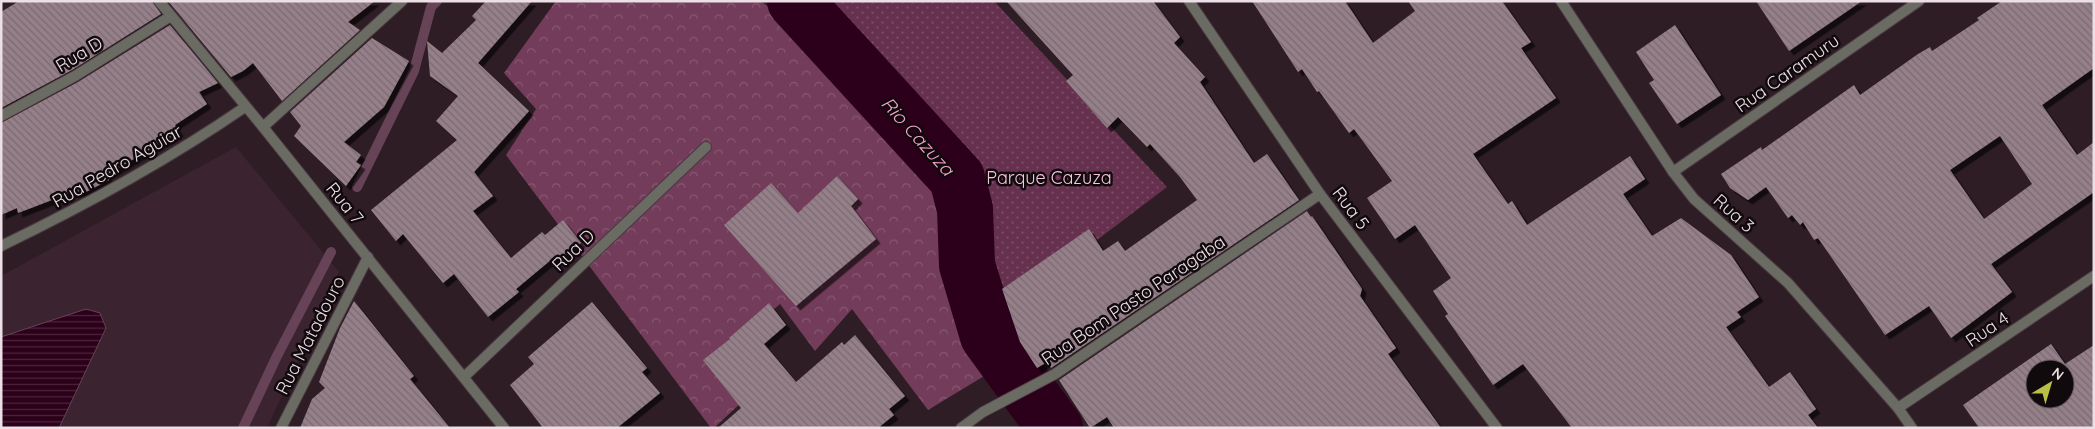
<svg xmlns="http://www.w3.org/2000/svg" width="2095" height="429" viewBox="0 0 2095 429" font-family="Quicksand,sans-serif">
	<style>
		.built { fill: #3b232f }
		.grass { fill: url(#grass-dots) }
		.forest { fill: url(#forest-crowns) }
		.water { fill: url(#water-rules); stroke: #664357 }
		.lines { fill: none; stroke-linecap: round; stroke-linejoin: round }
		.stream { stroke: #664357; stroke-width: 10 }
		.river { stroke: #2c001a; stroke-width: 56 }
		.building { fill: url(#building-back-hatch); fill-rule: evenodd; filter: url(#shadow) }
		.street-casing { stroke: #493840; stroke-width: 12 }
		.street { stroke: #6a6b62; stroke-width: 10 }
		.labels { text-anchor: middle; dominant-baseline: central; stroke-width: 5; stroke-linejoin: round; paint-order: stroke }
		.street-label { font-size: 18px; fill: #ecdfe5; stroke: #110a0d }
		.park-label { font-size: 18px; fill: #fac4de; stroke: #110a0d }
		.water-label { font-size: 19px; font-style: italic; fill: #f8a2ce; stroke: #110a0d }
	</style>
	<defs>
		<pattern id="grass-dots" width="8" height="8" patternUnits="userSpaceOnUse" patternTransform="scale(1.25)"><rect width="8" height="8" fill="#66314e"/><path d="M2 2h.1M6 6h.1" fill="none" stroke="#7c4e67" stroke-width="1.8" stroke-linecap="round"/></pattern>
		<pattern id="forest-crowns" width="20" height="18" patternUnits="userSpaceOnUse" patternTransform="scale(1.25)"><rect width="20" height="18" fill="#733c5a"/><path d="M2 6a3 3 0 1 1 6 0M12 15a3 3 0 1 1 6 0" fill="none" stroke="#875872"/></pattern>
		<pattern id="water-rules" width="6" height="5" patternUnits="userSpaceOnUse" patternTransform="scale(1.25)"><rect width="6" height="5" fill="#2c001a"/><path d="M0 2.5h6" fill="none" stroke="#4b253b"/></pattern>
		<pattern id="building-back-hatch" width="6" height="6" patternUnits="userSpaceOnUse" patternTransform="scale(1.25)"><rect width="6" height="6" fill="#957f89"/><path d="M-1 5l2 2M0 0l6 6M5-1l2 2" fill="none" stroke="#7a6a71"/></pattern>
		<filter id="shadow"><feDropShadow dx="4.5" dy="4.5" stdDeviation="0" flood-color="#0009"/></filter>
	</defs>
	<rect width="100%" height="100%" fill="#2e1d25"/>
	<!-- built -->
	<polygon class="built" points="236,147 339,272 267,428 1,428 1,276"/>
	<!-- grass -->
	<polygon class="grass" points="806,1 994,1 1167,187 1010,306 964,174"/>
	<!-- forest -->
	<polygon class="forest" points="556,1 629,1 635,3 636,1 760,1 795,24 926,162 986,286 999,367 928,410 852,309 815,351 780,304 713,364 743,401 714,428 711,428 506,155 536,109 504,73"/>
	<!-- water -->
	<polygon class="water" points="86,309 100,313 106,328 59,428 1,428 1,337"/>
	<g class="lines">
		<!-- stream -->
		<g class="stream">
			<polyline points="357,187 414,71 431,7 437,1"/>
			<polyline points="243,428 276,358 331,252"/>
		</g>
		<!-- river -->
		<polyline class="river" points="795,1 957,178 965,209 967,265 988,336 1055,428"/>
	</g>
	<!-- building -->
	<g class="building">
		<polygon points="19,1 152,1 161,14 72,70 1,108 1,12"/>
		<polygon points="168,1 375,1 348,22 360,30 282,101 253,63 243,71 231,77"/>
		<polygon points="486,1 532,1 478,63 529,111 474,172 493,196 473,211 511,258 542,232 545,235 563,220 581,243 562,259 558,254 516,289 519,292 488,317 454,274 443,283 403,234 396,241 371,210 457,140 436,121 458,96 430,76 427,41 442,53 476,20 472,16"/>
		<polygon points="1006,1 1153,1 1180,37 1174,43 1205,77 1200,82 1254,163 1267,154 1299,200 1051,368 1047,362 1037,368 1020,342 1002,289 1089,229 1103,251 1118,241 1125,251 1197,200 1180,177 1150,144 1147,147 1118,117 1107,128 1066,81 1073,75"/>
		<polygon points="1252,1 1345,1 1373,43 1415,11 1408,1 1502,1 1531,42 1521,48 1556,98 1473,154 1508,204 1512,201 1527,225 1630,156 1645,179 1623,194 1652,236 1681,218 1731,255 1759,297 1737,312 1741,317 1726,327 1769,387 1790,372 1816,409 1808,415 1818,428 1572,428 1523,364 1493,385 1445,316 1448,314 1433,291 1451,278 1415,225 1395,239 1367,198 1392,181 1354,129 1349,133 1319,91 1317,92 1302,69 1298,72"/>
		<polygon points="1756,1 1862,1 1789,51"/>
		<path d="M2002,1H2094V68L2042,105L2077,155L2094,142V192L1991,264L2012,292L1951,338L1929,306L1885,335L1818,238L1814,240L1803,222L1800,225L1792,215L1788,218L1766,187L1748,200L1730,188L1721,174L1761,147L1762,150L1854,85L1860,95L1918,54L1930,47L1932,51L1979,20L1977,18ZM2000,136L2032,184L1984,219L1950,170Z"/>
		<polygon points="170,25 218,83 199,92 207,104 175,125 179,132 107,175 109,180 80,195 78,190 18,213 17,208 1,215 1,123 78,82"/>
		<polygon points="1675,25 1721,95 1677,124 1649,83 1654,80 1636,52"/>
		<polygon points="372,38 409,61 384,107 344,142 361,155 356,162 361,165 346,186 294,136 301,126 290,112"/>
		<polygon points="837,176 858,199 851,206 876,239 796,306 724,225 771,183 798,213"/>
		<polygon points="1307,211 1311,217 1312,216 1362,289 1360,296 1396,348 1388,354 1441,428 1114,428 1107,417 1090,428 1059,380"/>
		<polygon points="354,301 414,376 410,379 450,428 300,428 312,399 325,388 319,382 340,328"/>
		<polygon points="592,302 647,368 642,372 660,393 617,428 543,428 510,385 534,364 528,357"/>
		<polygon points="769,303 786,325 764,344 796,382 842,342 844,345 855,335 905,396 889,409 894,415 878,428 718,428 741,408 703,360 730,339 729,338"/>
		<path d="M2051,344L2065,364L2094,345V428H1979L1963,405ZM2035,369H2065V399H2035Z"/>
	</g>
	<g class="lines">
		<defs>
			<g id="street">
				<polyline points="159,1 263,127 504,428"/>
				<polyline points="1189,1 1320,194 1497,428"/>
				<polyline points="1561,1 1673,172 1694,199 1788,283 1898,408 1912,428"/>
				<polyline points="1,116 75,76 171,16"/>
				<polyline points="263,127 402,1"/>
				<polyline points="1673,172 1919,1"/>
				<path d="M1,246C86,205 168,160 245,107"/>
				<polyline points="464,377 706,147"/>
				<polyline points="1898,408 2094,276"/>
				<polyline points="281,428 368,257"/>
				<polyline points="961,428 983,412 1055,374 1320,194"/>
			</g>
		</defs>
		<!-- street casing -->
		<use href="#street" class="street-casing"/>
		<!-- street -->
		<use href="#street" class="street"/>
	</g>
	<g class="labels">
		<!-- street labels -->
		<g class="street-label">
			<text transform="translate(79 54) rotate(-31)">Rua D</text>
			<text transform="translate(1787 73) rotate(-35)">Rua Caramuru</text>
			<text transform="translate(117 166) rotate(-30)">Rua Pedro Aguiar</text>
			<text transform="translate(345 203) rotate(51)">Rua 7</text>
			<text transform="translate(1351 208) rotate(53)">Rua 5</text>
			<text transform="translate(1734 213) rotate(42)">Rua 3</text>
			<text transform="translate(573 250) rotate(-44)">Rua D</text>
			<text transform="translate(1133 300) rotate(-34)">Rua Bom Pasto Paragaba</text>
			<text transform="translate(1987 329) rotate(-34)">Rua 4</text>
			<text transform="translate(310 335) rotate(-63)">Rua Matadouro</text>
		</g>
		<!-- park labels -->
		<g class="park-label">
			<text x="1049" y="177">Parque Cazuza</text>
		</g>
		<!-- water labels -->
		<g class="water-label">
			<text transform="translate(918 136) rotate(48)">Rio Cazuza</text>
		</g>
	</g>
	<!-- border -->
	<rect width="2095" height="429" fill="none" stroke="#ecdfe5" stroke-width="5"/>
	<!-- north arrow -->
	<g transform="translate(2050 384) rotate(38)"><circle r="24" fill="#110a0d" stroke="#695f63"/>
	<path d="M0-4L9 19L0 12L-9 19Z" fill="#bac046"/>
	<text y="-8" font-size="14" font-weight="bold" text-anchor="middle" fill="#ecdfe5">N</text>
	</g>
</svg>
